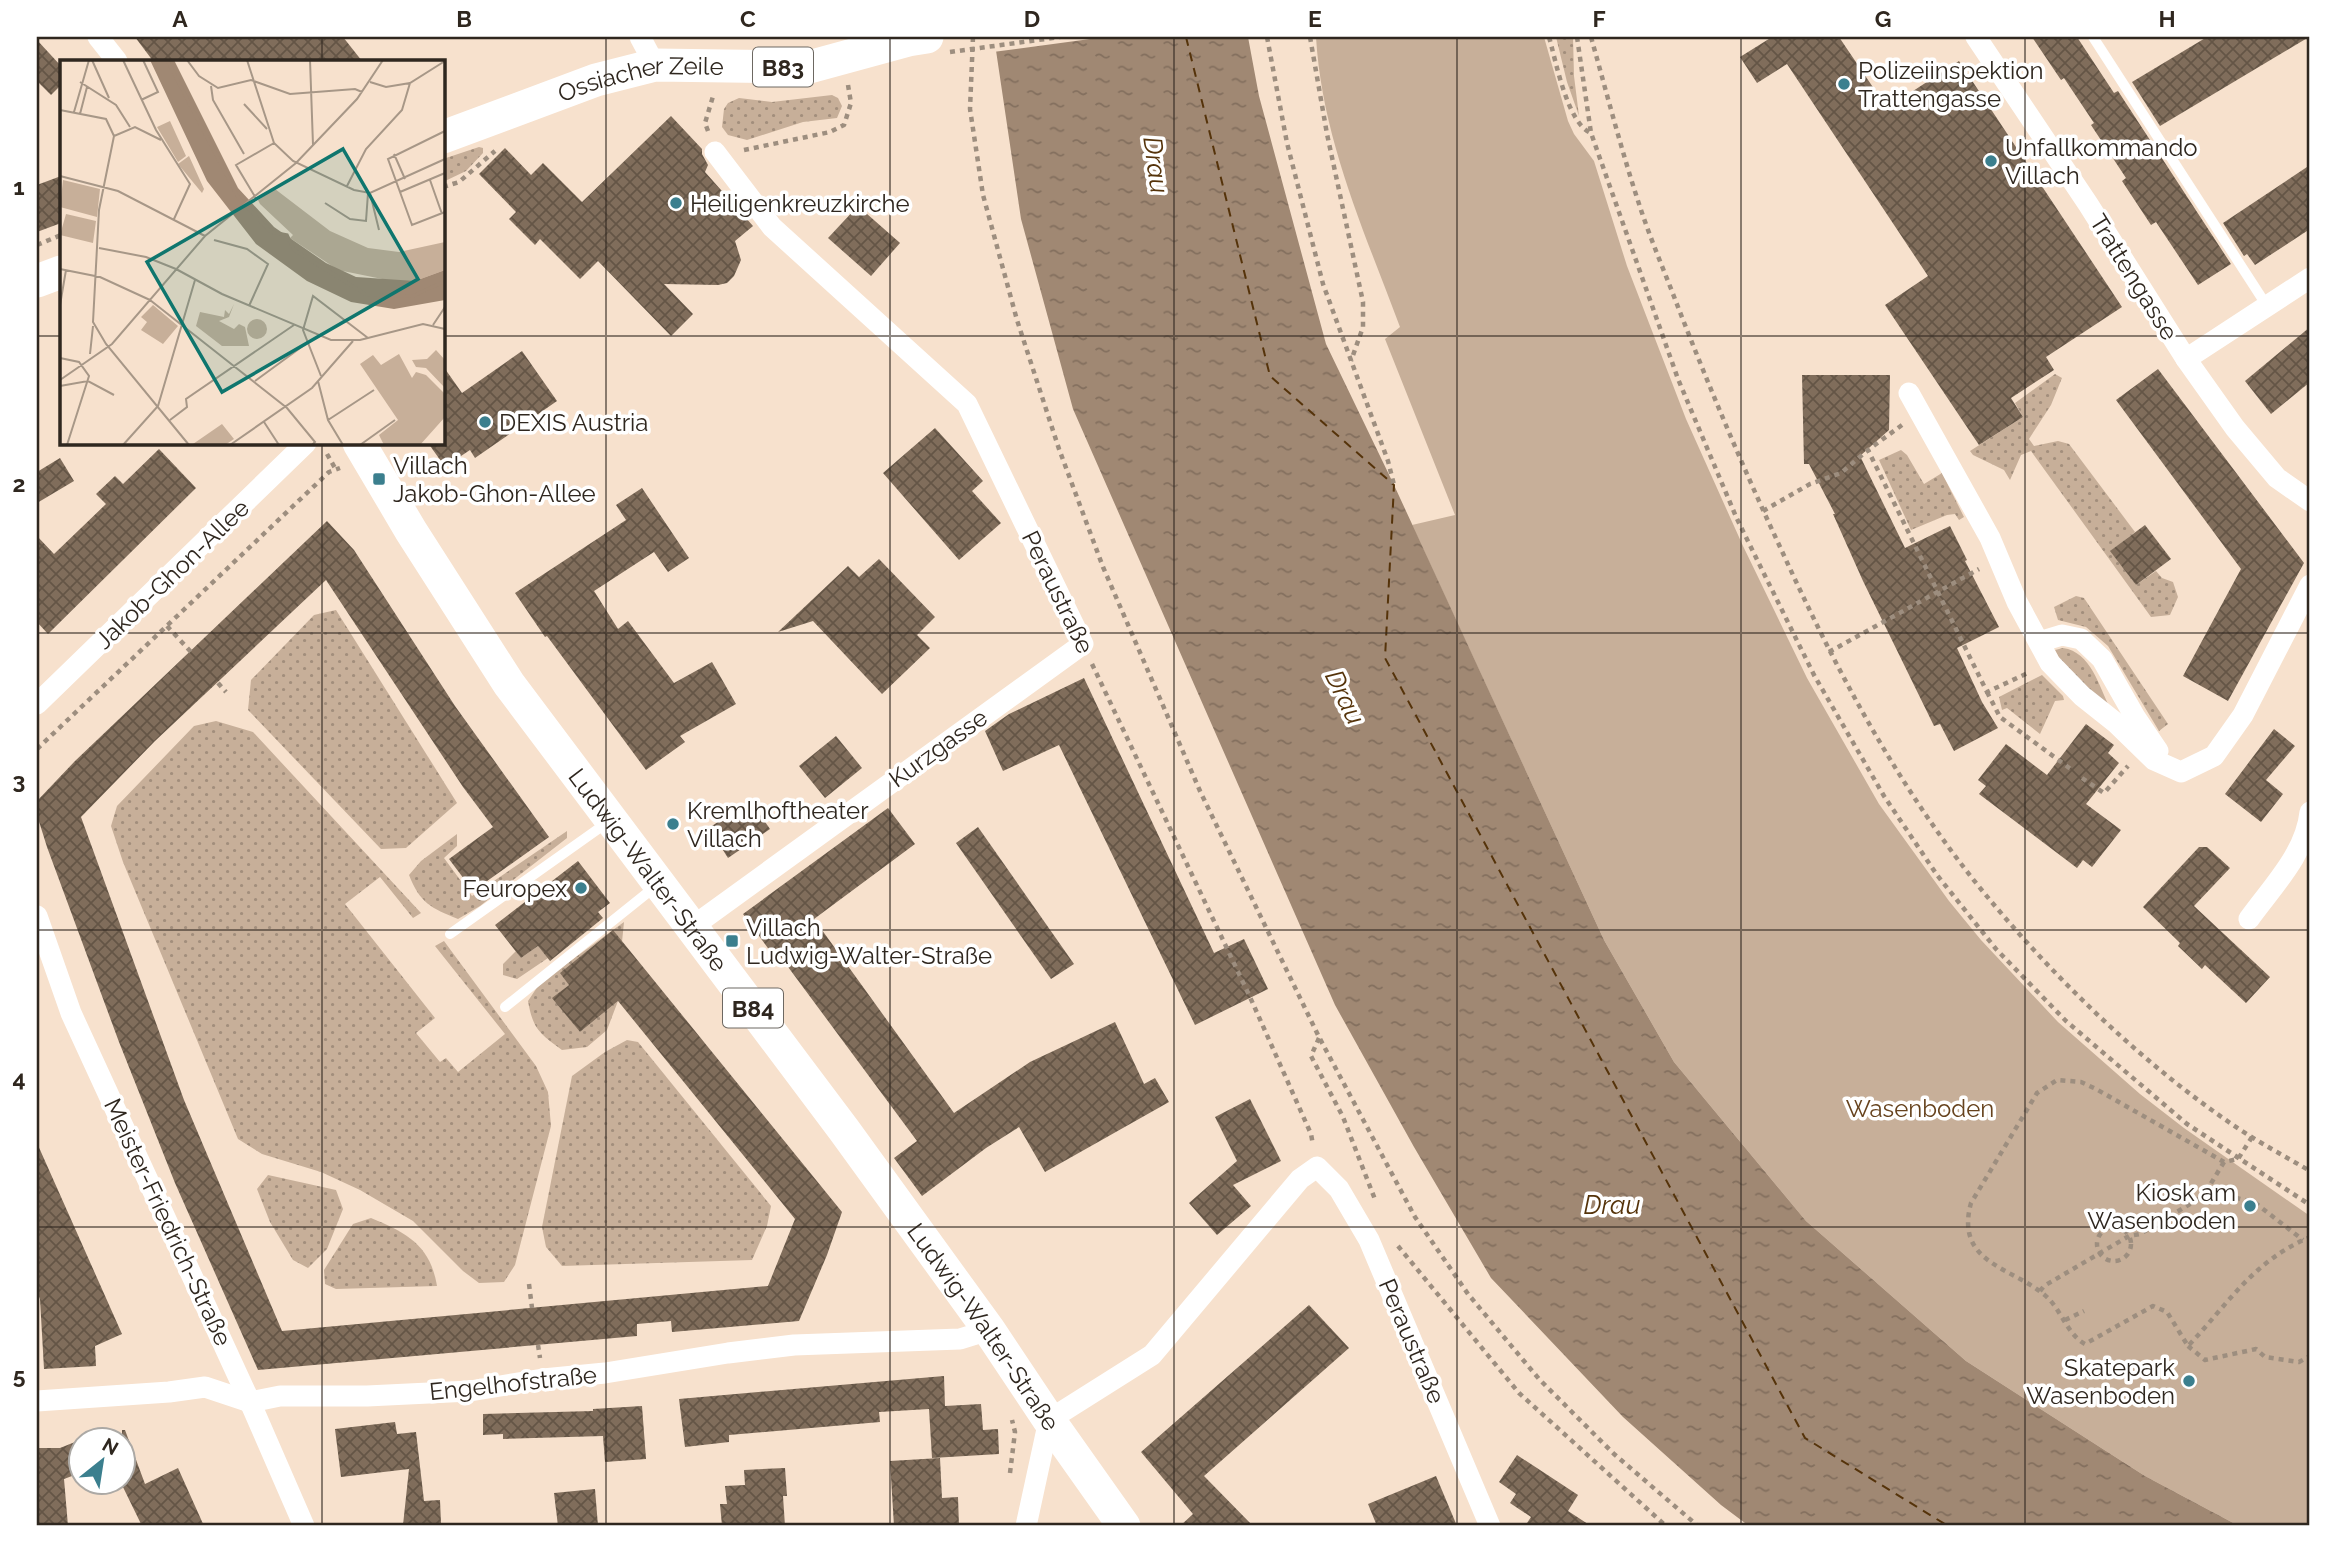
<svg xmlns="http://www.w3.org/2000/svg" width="2347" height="1563" viewBox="0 0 2347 1563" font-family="Raleway,sans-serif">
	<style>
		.grass { fill: url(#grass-dots) }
		.park { fill: #c7af99 }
		.water { fill: url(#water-ripples) }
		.pier { fill: #f7e1cd }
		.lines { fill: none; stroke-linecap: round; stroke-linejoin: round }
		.ferry { stroke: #55330a; stroke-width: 2; stroke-dasharray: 9 7; stroke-linecap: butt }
		.building { fill: url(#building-cross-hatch) }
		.path { stroke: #9d8e7f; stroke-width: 4.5; stroke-dasharray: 5 5; stroke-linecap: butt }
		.lane { stroke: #fff; stroke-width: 10 }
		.street { stroke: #fff; stroke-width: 21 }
		.primary { stroke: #fff; stroke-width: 33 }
		.grid { fill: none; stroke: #2f271f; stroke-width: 2; stroke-opacity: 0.55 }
		.poi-dot { fill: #3b7f8e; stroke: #fff; stroke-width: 2.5 }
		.labels { text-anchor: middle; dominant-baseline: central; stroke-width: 7; stroke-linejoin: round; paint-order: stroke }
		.shield { fill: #fff; stroke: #6d6862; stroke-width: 2 }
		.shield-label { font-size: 23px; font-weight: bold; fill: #2f271f }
		.poi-label { font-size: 24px; fill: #2f271f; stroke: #fff; text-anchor: start }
		.street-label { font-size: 24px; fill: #2f271f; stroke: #fff }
		.park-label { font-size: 24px; fill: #66421d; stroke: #fff }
		.water-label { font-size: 26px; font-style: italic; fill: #55330a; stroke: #fff }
		.inset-river { fill: none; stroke: #a08873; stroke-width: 3.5 }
		.inset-road { fill: none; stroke: #a79787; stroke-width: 2 }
		.view { fill: #0f766e; fill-opacity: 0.15; stroke: #0f766e; stroke-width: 3.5 }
		.inset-edge { fill: none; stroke: #2f271f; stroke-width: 3.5 }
		.neatline { fill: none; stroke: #2f271f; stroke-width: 2.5 }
		.grid-label { font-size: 23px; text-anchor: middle; font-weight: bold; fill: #2f271f }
	</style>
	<defs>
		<pattern id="grass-dots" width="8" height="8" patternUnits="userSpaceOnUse" patternTransform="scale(1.75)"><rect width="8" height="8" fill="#c7af99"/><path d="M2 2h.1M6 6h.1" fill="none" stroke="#a28e7c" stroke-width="1.8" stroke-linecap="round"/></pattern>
		<pattern id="water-ripples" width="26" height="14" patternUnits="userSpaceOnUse" patternTransform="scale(1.75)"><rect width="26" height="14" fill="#a08873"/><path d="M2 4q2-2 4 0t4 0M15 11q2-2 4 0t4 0" fill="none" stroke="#836f5e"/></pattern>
		<pattern id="building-cross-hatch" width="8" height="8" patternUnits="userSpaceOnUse" patternTransform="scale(1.75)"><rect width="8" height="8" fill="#806d5b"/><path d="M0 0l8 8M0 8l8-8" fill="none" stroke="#645546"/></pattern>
	</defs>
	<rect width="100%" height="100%" fill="#f7e1cd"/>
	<!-- grass -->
	<g class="grass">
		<polygon points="1556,37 1573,37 1574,76 1579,116 1567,82"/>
		<polygon points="832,95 838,98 842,106 837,118 803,122 747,140 728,135 722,127 724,109 728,103 739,98 772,102"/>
		<polygon points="479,147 483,148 483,153 466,171 443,182 443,159"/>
		<polygon points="2055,374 2062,378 2051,405 2029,439 2034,446 2058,441 2069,444 2135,532 2111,551 2136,585 2156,571 2162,578 2173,582 2178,597 2170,615 2151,617 2031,451 2021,455 2010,480 2004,470 1973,455 1970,451 2023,417 2015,403"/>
		<polygon points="1901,450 1907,455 1924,484 1942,473 1964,517 1959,520 1955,514 1947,515 1911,530 1879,460"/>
		<polygon points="2076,596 2084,598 2168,724 2159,731 2108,646 2086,627 2058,620 2054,607"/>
		<polygon points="336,610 457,803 406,848 381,849 248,710 251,680 314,615"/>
		<path d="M2063,648C2091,652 2099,686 2110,708L2066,671L2055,650Z"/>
		<polygon points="2042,675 2063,696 2064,700 2055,701 2040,734 2007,708 2002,710 1999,697"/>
		<polygon points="216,721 253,732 421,913 413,918 380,877 345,904 435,1018 416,1033 440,1062 446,1058 458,1072 505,1034 435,946 444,941 536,1066 548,1092 551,1126 515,1265 504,1282 479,1283 463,1271 413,1221 360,1190 321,1172 262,1154 238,1139 123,862 111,826 117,806 194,726"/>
		<path d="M567,831V838L480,906L458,919C431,908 420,903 409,875L421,861L457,834V846L444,858L472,896Z"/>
		<path d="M624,922L622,942L553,998L580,1032L618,1001L607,1030L587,1047L562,1050C539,1033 533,1029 528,1001L540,983Z"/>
		<polygon points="538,946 548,958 517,979 503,975 503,964 516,951 521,958"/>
		<polygon points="627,1040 638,1042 771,1206 767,1226 752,1260 562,1266 546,1247 542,1227 572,1076 605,1052"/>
		<polygon points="268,1175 336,1190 343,1209 327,1249 308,1268 293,1260 270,1222 257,1189"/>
		<path d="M371,1218C407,1233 430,1245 437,1286L336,1289L325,1284L324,1270L353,1224Z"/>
	</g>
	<!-- park -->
	<path class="park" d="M1316,37H1544L1568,121L1574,134L1594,161L1627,266L1686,419L1743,546L1807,678L1879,804L1949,901L1981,940L2058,1022L2140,1094L2184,1128L2310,1216V1526H2239L2145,1476L1966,1361L1806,1221L1674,1062L1604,940L1412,525L1455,515L1385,339L1400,327C1365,233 1322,139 1316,37Z"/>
	<!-- water -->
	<polygon class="water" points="994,37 1248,37 1259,96 1326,344 1394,485 1604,940 1674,1062 1806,1221 1966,1361 2145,1476 2239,1526 1749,1526 1721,1505 1623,1417 1491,1278 1414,1147 1335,1005 1073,409 1021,219"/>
	<!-- pier -->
	<polygon class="pier" points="991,37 1105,37 993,52"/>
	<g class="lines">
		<!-- ferry -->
		<polyline class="ferry" points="1186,37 1270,376 1394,485 1385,658 1805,1438 1948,1526"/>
	</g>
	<!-- building -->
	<g class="building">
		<polygon points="135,37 343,37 362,61 153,61"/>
		<polygon points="1772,37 1839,37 1887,108 1959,61 2122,307 2046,357 2054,370 2011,398 2023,417 1979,445 1885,305 1928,276 1787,64 1757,83 1740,57"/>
		<polygon points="2032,37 2077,37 2114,93 2118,91 2231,264 2198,285 2156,222 2151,225 2122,181 2126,178 2091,125 2094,123 2064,78 2061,80"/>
		<polygon points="2207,37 2309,37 2160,126 2132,82"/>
		<polygon points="37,40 61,66 61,85 51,95 37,81"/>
		<polygon points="671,116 702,149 702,154 708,165 705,172 753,226 735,241 741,260 734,276 727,283 718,285 664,284 693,314 671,336 598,261 580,279 540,239 535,245 509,219 516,212 479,174 505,148 531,175 543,163 582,202"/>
		<polygon points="2310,165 2310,229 2255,265 2247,254 2244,256 2223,223"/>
		<polygon points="61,176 61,223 37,232 37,185"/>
		<polygon points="858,206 900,243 871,276 828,238"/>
		<polygon points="2310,327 2310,382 2271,414 2245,381"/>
		<polygon points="522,351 557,401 475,458 470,450 443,468 443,464 428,443 443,443 443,366 462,393"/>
		<polygon points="2158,369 2304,563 2228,701 2183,676 2241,569 2116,400"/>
		<polygon points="1802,375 1890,375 1889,430 1860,456 1905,548 1950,526 1967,560 1965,561 1999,627 1957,648 1982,702 1998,728 1954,751 1940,724 1934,726 1863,581 1833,514 1835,514 1809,464 1804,464"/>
		<polygon points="935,428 983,481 972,491 1001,523 959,560 883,473"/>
		<polygon points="159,449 196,488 48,634 37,622 37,536 54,554 106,504 96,494 115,476 123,484"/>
		<polygon points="60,458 74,481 37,503 37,472"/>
		<polygon points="642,488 689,558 668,572 654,552 594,591 618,629 628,621 674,683 712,662 736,704 680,736 685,742 646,770 547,636 545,637 515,593 626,520 616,505"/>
		<polygon points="327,521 354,550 455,706 549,837 473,891 449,859 493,827 463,787 326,580 155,741 81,817 184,1100 282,1331 768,1286 795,1219 618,1001 580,1032 552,998 569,985 560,973 613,930 842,1212 827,1255 799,1321 672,1332 671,1321 637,1324 637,1336 258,1370 175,1183 119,1042 47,847 37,815 37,801 75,761"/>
		<polygon points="2145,525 2171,559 2136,585 2110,551"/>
		<polygon points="879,559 935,617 917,635 930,648 882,694 813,621 778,632 848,566 859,577"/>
		<polygon points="1084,678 1214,953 1244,939 1268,989 1195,1025 1059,745 1003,771 985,731 1009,714"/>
		<polygon points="2086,724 2114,745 2108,753 2119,763 2086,804 2121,830 2092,867 2083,860 2077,868 1979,794 1986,786 1978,780 2006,744 2047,775"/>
		<polygon points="2274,729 2295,746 2266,780 2283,794 2261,822 2225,794"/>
		<polygon points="836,736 862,768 825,798 799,766"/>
		<polygon points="750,800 770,829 728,858 709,828"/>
		<polygon points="888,808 915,844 814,919 954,1113 1030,1062 1115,1022 1144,1084 1155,1078 1169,1102 1045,1172 1019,1127 986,1148 922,1196 894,1158 917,1141 774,948 770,951 743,914"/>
		<polygon points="978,827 1074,964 1051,979 956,843"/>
		<polygon points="2199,847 2207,847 2230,868 2194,906 2270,977 2246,1003 2205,965 2202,969 2178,946 2180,943 2143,907"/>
		<polygon points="578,861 610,903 598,912 603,918 550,961 538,946 521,958 495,925"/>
		<polygon points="1250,1099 1281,1161 1233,1185 1251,1206 1217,1235 1189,1203 1237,1161 1215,1117"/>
		<polygon points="37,1143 122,1334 95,1346 96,1366 44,1369 40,1299 37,1292"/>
		<polygon points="1309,1305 1349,1348 1204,1476 1253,1526 1180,1526 1193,1514 1141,1452"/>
		<polygon points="944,1376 945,1406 981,1404 983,1430 998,1429 999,1454 932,1458 929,1409 879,1412 880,1422 729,1435 729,1442 685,1447 679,1399"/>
		<polygon points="642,1406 646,1459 605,1462 603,1436 503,1439 503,1434 483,1435 483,1414 593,1411 593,1409"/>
		<polygon points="395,1422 397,1434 416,1432 424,1501 440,1500 441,1523 403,1525 409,1469 341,1477 335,1429"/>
		<polygon points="122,1430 125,1430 145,1484 178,1468 204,1526 142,1526 122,1485"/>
		<polygon points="80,1440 80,1473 64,1479 68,1526 37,1526 37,1448 60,1448"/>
		<polygon points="1517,1455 1578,1495 1568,1511 1591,1526 1525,1526 1531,1517 1510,1503 1516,1494 1499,1482"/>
		<polygon points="940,1458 942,1498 958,1497 959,1526 894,1526 890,1461"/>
		<polygon points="785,1468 787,1496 783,1496 785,1526 722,1526 720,1504 727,1504 725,1486 745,1485 744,1470"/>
		<polygon points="1436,1476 1457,1526 1377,1526 1368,1504"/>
		<polygon points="595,1489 598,1526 558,1526 554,1493"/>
	</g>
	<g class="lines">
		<!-- path -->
		<g class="path">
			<polyline points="973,37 970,109 983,195 1017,320 1059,449 1103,567 1200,791 1319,1037 1415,1217 1468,1294 1539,1379 1614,1454 1698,1526"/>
			<polyline points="1267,37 1287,143 1323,284 1388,461 1394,485"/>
			<polyline points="1310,37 1327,134 1363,302 1363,327 1351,361"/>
			<path d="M1549,37C1556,61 1567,123 1591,133"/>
			<polyline points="1577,37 1591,133 1678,379 1737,519 1814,675 1884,796 1937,875 1996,949 2066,1021 2187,1124 2310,1205"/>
			<path d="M1591,37C1607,94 1622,153 1641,210C1652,243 1666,275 1678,307C1710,389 1744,470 1781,549C1836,670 1900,791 1985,894C2057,981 2145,1066 2239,1129C2262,1144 2286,1157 2310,1171"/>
			<polyline points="950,52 1060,37"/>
			<polyline points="708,131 705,123 714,93"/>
			<polyline points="744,150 830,132 844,125 851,103 848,85"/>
			<polyline points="443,187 459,182 495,151"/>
			<polyline points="37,245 61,235"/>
			<polyline points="1902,425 1868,450 1987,692 2030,672"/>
			<polyline points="327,454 335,468"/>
			<polyline points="1763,511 1810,484 1841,473 1868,450"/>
			<polyline points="167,626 191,652"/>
			<polyline points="1829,652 1979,569"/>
			<polyline points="1092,664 1250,997 1311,1134 1313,1145"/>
			<polyline points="218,683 226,692"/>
			<polyline points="1987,692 2000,717 2072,770"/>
			<polyline points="37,749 329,472 340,468"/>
			<polyline points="2082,778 2104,793 2128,766"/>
			<polyline points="1319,1038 1311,1056 1343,1117 1376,1202"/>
			<path d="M2252,1137L2238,1159L2224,1162L2096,1089L2081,1082L2057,1080L2037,1093L1971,1203C1954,1265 2015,1267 2048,1298C2062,1312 2068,1335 2085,1344L2153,1306L2167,1312L2188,1346C2229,1303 2252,1262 2310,1237"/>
			<polyline points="2224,1162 2210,1185 2210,1192 2254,1202 2303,1240"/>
			<circle cx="2114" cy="1244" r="17"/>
			<polyline points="1398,1246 1519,1393 1666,1526"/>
			<polyline points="529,1284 532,1308"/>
			<polyline points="2040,1291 2044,1286 2129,1236 2140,1234 2210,1192"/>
			<polyline points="2065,1320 2084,1311"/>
			<polyline points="538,1345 540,1358"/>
			<polyline points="2188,1346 2205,1360 2256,1349 2265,1357 2299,1362 2310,1356"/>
			<polyline points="1010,1473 1015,1432 1012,1420"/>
		</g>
		<!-- lane -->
		<g class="lane">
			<polyline points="2093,37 2267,306"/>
			<polyline points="450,934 608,822"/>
			<polyline points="505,1007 656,886"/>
		</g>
		<!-- street -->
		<g class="street">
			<polyline points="98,37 117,61"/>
			<polyline points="640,37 655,65"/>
			<polyline points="1976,37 2088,204 2186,359 2235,428 2277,478 2310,501"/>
			<polyline points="2186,359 2310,278"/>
			<polyline points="1909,393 1990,538 2017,602 2050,663 2082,696 2116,723 2154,760 2181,772 2214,756 2243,715 2310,585"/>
			<polyline points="2039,642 2062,635 2081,639 2102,659 2135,717 2158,751"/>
			<polyline points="37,704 306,443"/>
			<polyline points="37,916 71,1013 250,1402 304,1526"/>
			<path d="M2249,919C2272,887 2306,853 2310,812"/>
			<polyline points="692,927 1083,644 967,404 772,227 715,152"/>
			<polyline points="37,1401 169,1392 205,1387 250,1402 280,1396 367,1396 470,1391 543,1379 605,1373 728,1353 794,1345 960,1339 989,1330"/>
			<polyline points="1026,1526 1049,1420 1152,1355 1300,1179 1317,1167 1339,1189 1369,1240 1490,1526"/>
		</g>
		<!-- primary -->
		<g class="primary">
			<path id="s1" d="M443,137L596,80L655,65L809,67L908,40L927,37"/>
			<polyline points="37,281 61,272"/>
			<path id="s2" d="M359,443L411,531L509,684L844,1130L989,1330L1049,1420L1124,1526"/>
		</g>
	</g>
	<!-- grid -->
	<path class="grid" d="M322,37V61M606,37V1526M890,37V1526M1174,37V1526M1457,37V1526M1741,37V1526M2025,37V1526M37,336H61M443,336H2310M322,443V1526M37,633H2310M37,930H2310M37,1227H2310"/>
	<!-- markers -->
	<g class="poi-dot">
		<circle cx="1844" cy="84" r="7"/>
		<circle cx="1991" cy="161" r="7"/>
		<circle cx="676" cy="203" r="7"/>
		<circle cx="485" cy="422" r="7"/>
		<rect x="372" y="472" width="14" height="14" rx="3.5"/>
		<circle cx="673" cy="824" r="7"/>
		<circle cx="581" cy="888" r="7"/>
		<rect x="725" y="934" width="14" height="14" rx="3.5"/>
		<circle cx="2250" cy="1206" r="7"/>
		<circle cx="2189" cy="1381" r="7"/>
	</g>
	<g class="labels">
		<!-- shield labels -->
		<g class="shield">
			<rect x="753" y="47.5" width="60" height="39" rx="5"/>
			<rect x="723" y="988.5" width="60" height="39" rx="5"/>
		</g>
		<g class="shield-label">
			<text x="783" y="67">B83</text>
			<text x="753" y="1008">B84</text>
		</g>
		<!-- poi labels -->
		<g class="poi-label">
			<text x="1858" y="70">Polizeiinspektion<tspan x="1858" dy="28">Trattengasse</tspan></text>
			<text x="2005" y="147">Unfallkommando<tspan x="2005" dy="28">Villach</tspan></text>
			<text x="690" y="203">Heiligenkreuzkirche</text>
			<text x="499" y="422">DEXIS Austria</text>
			<text x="393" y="465">Villach<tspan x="393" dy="28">Jakob-Ghon-Allee</tspan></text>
			<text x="687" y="810">Kremlhoftheater<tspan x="687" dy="28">Villach</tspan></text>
			<text x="567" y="888" text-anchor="end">Feuropex</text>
			<text x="746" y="927">Villach<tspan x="746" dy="28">Ludwig-Walter-Straße</tspan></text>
			<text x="2236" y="1192" text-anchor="end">Kiosk am<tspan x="2236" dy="28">Wasenboden</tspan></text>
			<text x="2175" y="1367" text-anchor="end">Skatepark<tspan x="2175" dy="28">Wasenboden</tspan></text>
		</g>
		<!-- street labels -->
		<g class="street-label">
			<text stroke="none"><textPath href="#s1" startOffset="208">Ossiacher Zeile</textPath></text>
			<text transform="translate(2134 277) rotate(58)">Trattengasse</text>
			<text transform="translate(172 574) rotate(-44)">Jakob-Ghon-Allee</text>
			<text transform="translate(1058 592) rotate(64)">Peraustraße</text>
			<text transform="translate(938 748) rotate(-36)">Kurzgasse</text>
			<text stroke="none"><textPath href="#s2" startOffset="516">Ludwig-Walter-Straße</textPath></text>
			<text transform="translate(168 1222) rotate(65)">Meister-Friedrich-Straße</text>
			<text stroke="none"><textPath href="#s2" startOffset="1083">Ludwig-Walter-Straße</textPath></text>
			<text transform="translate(1412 1341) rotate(67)">Peraustraße</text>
			<text transform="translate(513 1383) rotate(-6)">Engelhofstraße</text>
		</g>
		<!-- park labels -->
		<g class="park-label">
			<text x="1920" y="1108">Wasenboden</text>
		</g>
		<!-- water labels -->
		<g class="water-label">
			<text transform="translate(1156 165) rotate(82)">Drau</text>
			<text transform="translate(1345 697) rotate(64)">Drau</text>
			<text x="1612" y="1205">Drau</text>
		</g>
	</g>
	<!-- overview -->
	<g transform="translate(60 60)">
		<rect width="385" height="385" fill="#f7e1cd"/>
		<path d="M174,244L169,257L159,261L174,269L179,264L169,259L185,267L189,286H162L136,266L140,252L164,257L165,250L169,254ZM187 269a10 10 0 1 1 20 0a10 10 0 1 1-20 0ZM376,290L385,300V328L366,308L356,307L352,300L367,299ZM339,294L352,318L356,312L366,315L385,334V357L360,385H324L319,375L338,360L300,304L313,295L321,305Z" fill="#c7af99"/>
		<path d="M110,61L126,96L118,102L97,67ZM129,96L144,129L142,133L118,104ZM3,120L40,129L37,157L0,147ZM215,129L270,171L308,188L339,192L385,182V210L355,221L337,222L278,210L230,178L233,175L200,144L198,140ZM6,154L36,161L33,183L0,175ZM93,245L118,266L103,284L81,270L87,262L81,257ZM162,364L174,379L165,385L133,384Z" fill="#c7af99"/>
		<path d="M90,0H114L178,128L214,167L266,203L296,217L355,221L385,210V240L334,249L291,242L247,221L196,184L147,121Z" fill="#a08873"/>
		<path class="inset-river" d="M107,0L179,139L211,172L227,175L234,190L307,235L353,236L385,221"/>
		<path class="inset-road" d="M32,0L49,38M63,0L96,70L130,124L114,159M127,0L139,16L158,28L191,20L230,34L295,29L302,32M187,0L214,83L233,101L294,130L310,133L385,99M250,0L253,85M20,22L56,45L70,67M310,22L326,27L350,23L385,1M151,26L153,40L184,94M81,40L98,32L83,0M184,44L207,69M0,50L46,59L54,76M14,52L29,0M20,54L27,27M385,71L328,99L352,165L385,152M101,80L75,67L54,76L39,150L33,262L46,284L129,385M334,94L345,119M0,116L58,131L145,176M370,120L382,154M287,126L306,89L342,50L350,23M340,132L385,113M310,133L319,170M197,140L176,105L214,83M265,143L290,159L306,161L308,133M154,180L187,189L208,204L189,246M39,188L86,197L116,209M0,209L40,217L90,240M116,209L162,234L271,280H300L363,264L385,269M90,240L227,348L255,382L252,385M0,245L6,210M373,265L385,247M30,294L33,266M0,298L19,302L29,316L7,385M261,316L243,270L253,236L308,278M0,320L52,284L145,176L236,103L297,39L323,0M195,321L247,283M258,321L268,360L283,385M0,326L28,321L54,335M110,360L127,347L126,339L234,265M268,360L314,330M204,362L219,385M63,385L98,346L135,220M170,385L252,328L293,281M300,385L335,360"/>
		<path class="view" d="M283,89L358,219L162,332L87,202Z"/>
		<rect width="385" height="385" class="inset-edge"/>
	</g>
	<!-- border -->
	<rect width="2347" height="1563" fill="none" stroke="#ffffff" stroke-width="77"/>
	<!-- north arrow -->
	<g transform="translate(102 1461) rotate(30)"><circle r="33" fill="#ffffff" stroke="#aca9a5" stroke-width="2"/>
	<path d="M0-5L12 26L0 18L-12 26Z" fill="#3b7f8e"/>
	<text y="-10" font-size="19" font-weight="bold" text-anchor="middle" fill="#2f271f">N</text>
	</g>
	<rect x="38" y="38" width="2270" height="1486" class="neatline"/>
	<g class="grid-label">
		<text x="180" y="27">A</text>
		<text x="464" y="27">B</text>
		<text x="748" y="27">C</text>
		<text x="1032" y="27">D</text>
		<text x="1315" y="27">E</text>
		<text x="1599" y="27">F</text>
		<text x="1883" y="27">G</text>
		<text x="2167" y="27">H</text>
		<text x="19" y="195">1</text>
		<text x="19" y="492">2</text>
		<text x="19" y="789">3</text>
		<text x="19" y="1087">4</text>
		<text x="19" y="1384">5</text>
	</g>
</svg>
